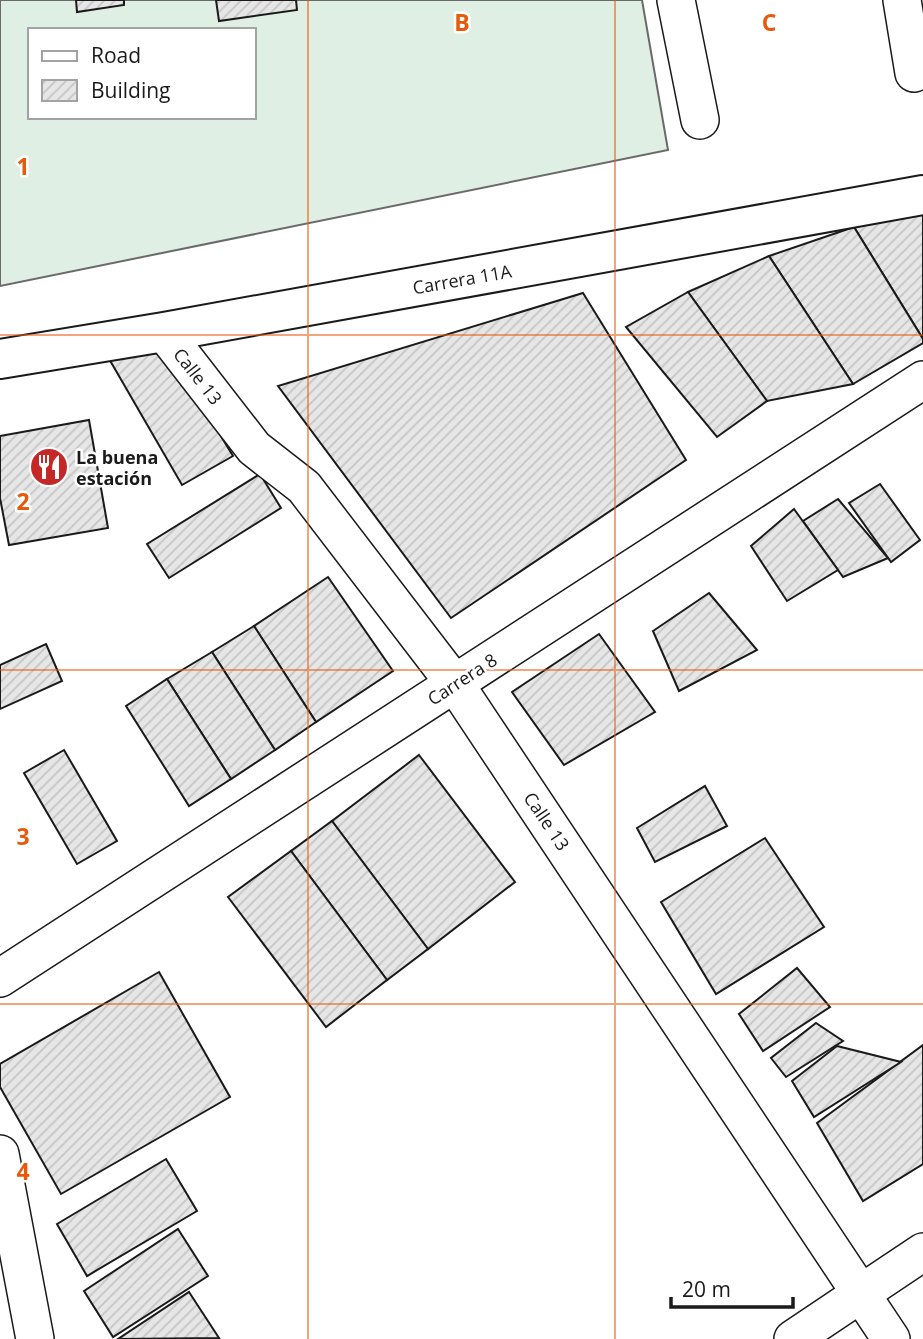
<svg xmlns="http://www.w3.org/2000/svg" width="923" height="1339" viewBox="0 0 923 1339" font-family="'Open Sans',sans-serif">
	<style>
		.grass { fill: #e0efe3; stroke: #6a6a6a; stroke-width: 2; fill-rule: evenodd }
		.building { fill: url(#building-hatch); stroke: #1a1a1a; stroke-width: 2 }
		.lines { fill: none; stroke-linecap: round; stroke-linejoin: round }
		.minor-casing { stroke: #1a1a1a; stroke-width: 40 }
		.trunk-casing { stroke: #1a1a1a; stroke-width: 42 }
		.minor { stroke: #fff; stroke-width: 37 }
		.trunk { stroke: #fff; stroke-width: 38 }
		.grid { fill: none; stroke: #e8590c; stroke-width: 2; stroke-opacity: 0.55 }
		.labels { text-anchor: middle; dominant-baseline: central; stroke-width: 5; stroke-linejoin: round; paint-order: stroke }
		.street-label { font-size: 18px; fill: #1a1a1a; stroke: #fff }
		.poi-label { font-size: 18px; font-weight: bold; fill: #1a1a1a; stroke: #fff; text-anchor: start }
		.grid-label { font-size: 23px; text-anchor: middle; font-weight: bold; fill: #e8590c; stroke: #fff; stroke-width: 5; stroke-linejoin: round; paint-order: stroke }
	</style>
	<defs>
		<pattern id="building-hatch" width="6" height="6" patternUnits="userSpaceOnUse" patternTransform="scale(1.75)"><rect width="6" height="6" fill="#e6e6e6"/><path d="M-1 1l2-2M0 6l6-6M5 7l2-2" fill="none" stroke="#c5c5c5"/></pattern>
	</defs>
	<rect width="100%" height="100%" fill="#fff"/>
	<!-- grass -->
	<path class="grass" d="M0,0H642L668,150L0,286ZM30,30H254V117H30Z"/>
	<!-- building -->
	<g class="building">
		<polygon points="76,0 124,0 124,5 77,12"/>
		<polygon points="216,0 296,0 297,10 219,21"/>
		<polygon points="923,212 923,339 854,227"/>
		<polygon points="854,227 923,339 923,343 853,384 769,256"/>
		<polygon points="769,256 853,384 767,401 688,292"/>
		<polygon points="688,292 767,401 717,437 626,327"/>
		<polygon points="583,293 686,460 451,618 278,386"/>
		<polygon points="162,339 233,456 182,485 108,357"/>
		<polygon points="89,420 108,528 9,545 0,498 0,436"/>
		<polygon points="260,474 281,508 169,578 147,544"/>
		<polygon points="880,484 920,540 891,562 849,503"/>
		<polygon points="838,499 888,558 843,577 803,521"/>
		<polygon points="794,509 838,570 787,601 751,546"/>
		<polygon points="328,577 393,671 316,722 254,626"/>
		<polygon points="709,593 757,650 679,691 653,631"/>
		<polygon points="254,626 316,722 275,750 212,652"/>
		<polygon points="599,634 655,712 564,765 512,692"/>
		<polygon points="46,644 62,681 0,709 0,665"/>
		<polygon points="212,652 275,750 231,779 167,679"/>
		<polygon points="167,679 231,779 189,806 126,706"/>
		<polygon points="64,750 117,841 77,864 24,773"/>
		<polygon points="419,755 515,882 428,949 332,821"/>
		<polygon points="705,786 727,826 655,862 637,828"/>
		<polygon points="332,821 428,949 387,980 291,851"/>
		<polygon points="765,838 824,927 716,994 661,902"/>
		<polygon points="291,851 387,980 326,1027 228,897"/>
		<polygon points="797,968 830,1007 763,1051 739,1014"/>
		<polygon points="159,972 230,1097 61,1194 0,1087 0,1064"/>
		<polygon points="816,1023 843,1041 786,1077 771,1058"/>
		<polygon points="923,1045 923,1164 863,1201 817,1123"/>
		<polygon points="837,1046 901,1062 814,1117 792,1081"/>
		<polygon points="166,1159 197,1211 87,1276 57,1224"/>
		<polygon points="178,1229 208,1276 113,1337 84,1291"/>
		<polygon points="189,1292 219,1338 118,1339"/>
	</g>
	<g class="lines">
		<defs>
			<g id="minor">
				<polyline points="676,0 700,120"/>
				<polyline points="902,0 914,73"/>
				<polyline points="164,332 254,448 304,487 455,684 891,1339"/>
				<polyline points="0,978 923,380"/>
				<polyline points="0,1154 35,1339"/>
				<polyline points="793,1339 923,1252"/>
			</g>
			<polyline id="trunk" points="0,359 164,332 923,195"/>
		</defs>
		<!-- minor casing -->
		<use href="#minor" class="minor-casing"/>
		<!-- trunk casing -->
		<use href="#trunk" class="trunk-casing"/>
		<!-- minor -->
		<use href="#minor" class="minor"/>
		<!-- trunk -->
		<use href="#trunk" class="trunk"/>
	</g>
	<!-- grid -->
	<path class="grid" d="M308,0V1339M615,0V1339M0,335H923M0,670H923M0,1004H923"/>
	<!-- icons -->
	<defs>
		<symbol id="restaurant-disc" viewBox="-11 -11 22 22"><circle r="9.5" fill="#c62828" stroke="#fff"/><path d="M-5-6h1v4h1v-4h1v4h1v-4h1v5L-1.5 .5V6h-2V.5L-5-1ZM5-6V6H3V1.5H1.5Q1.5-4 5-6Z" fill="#fff"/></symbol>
	</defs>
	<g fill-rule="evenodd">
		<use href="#restaurant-disc" x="27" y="445" width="44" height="44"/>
	</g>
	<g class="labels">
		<!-- street labels -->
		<g class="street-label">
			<text transform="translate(462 279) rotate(-10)">Carrera 11A</text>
			<text transform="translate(198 376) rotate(52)">Calle 13</text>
			<text transform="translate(462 679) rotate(-33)">Carrera 8</text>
			<text transform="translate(547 821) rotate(56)">Calle 13</text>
		</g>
		<!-- poi labels -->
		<g class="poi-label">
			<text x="76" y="457">La buena<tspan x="76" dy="21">estación</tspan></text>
		</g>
	</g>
	<g class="grid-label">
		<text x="462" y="31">B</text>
		<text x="769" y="31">C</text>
		<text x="23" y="175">1</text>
		<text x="23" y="510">2</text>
		<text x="23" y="845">3</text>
		<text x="23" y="1180">4</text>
	</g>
	<!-- legend -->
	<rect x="28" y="28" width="228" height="91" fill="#ffffff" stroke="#a3a3a3" stroke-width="2"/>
	<rect x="42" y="51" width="35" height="10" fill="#ffffff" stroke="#a3a3a3" stroke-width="2"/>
	<text x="91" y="63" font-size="21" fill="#1a1a1a">Road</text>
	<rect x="42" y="80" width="35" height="21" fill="url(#building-hatch)" stroke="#a3a3a3" stroke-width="2"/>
	<text x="91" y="98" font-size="21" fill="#1a1a1a">Building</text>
	<!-- scale -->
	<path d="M671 1297v10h122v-10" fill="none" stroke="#1a1a1a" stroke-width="3.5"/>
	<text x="682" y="1297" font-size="21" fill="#1a1a1a" stroke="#ffffff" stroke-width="5" paint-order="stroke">20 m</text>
</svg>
